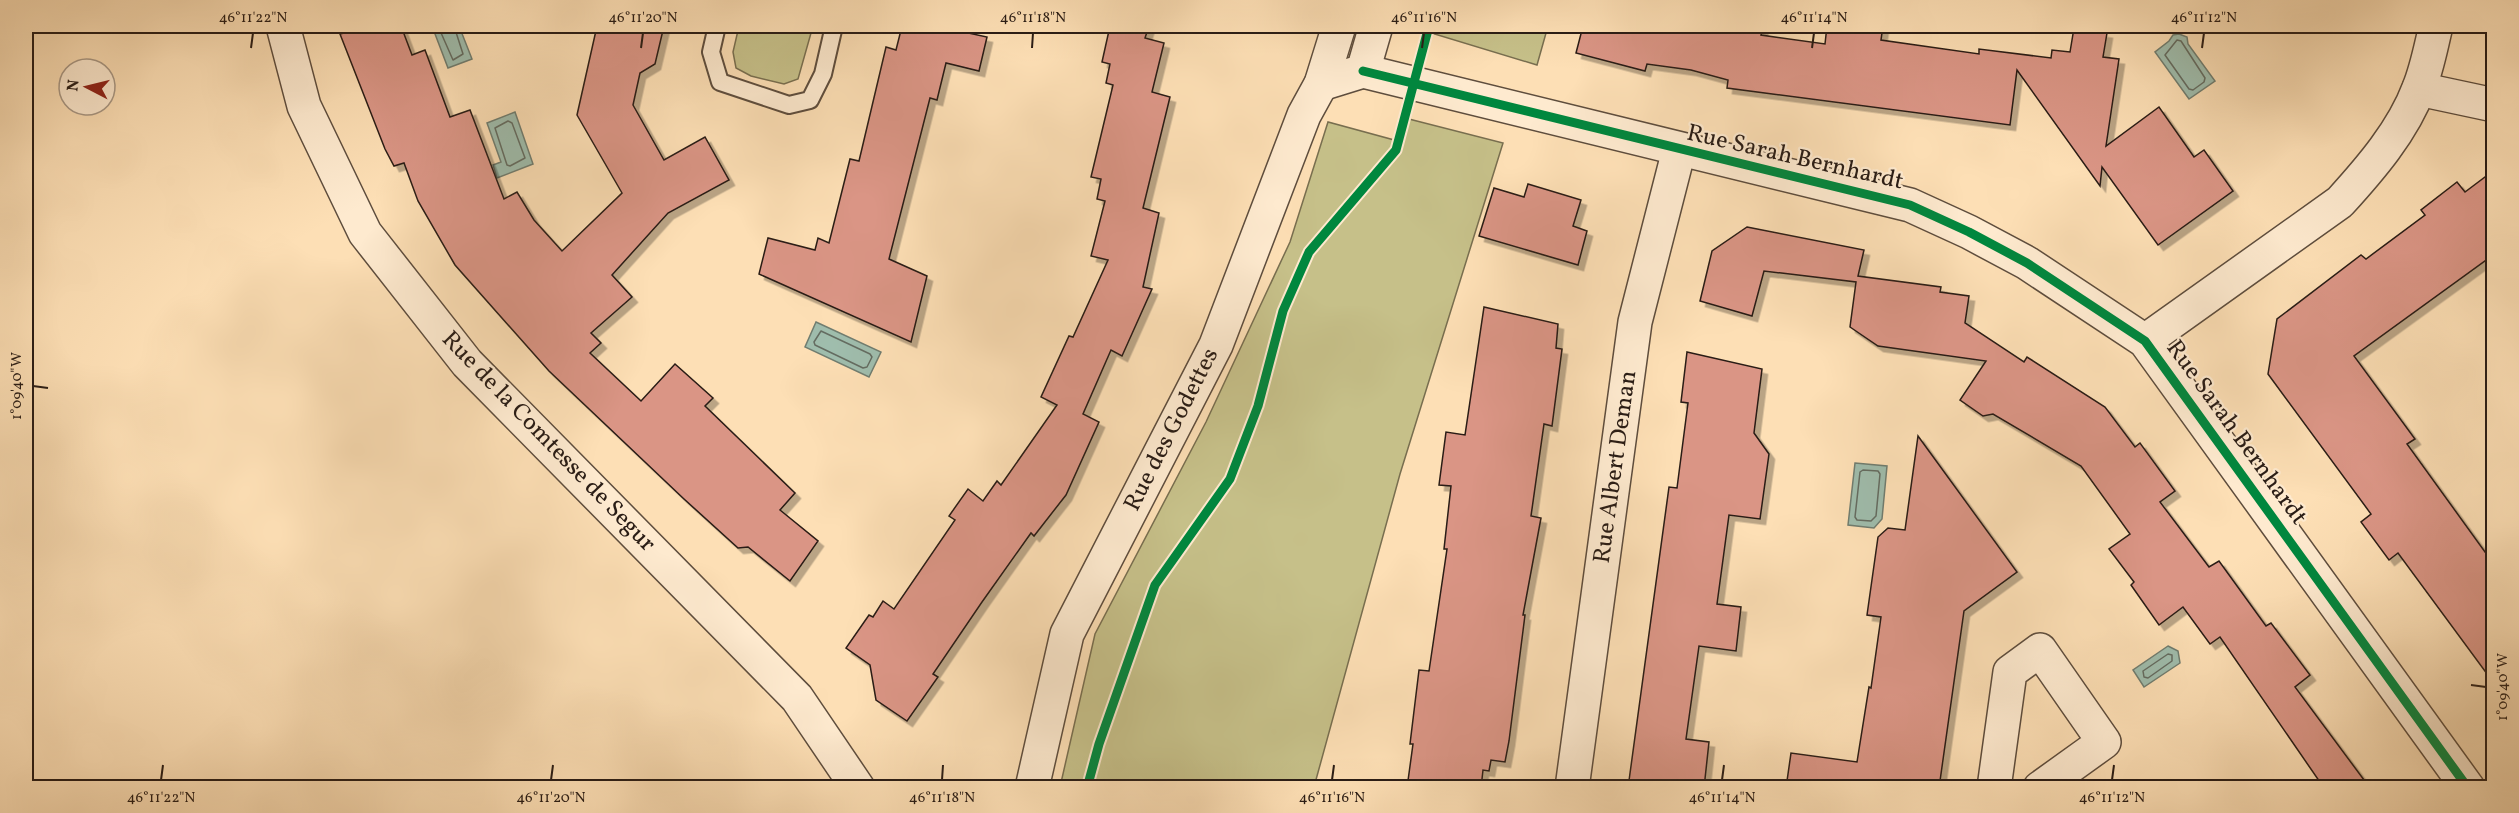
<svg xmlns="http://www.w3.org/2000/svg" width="2519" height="813" viewBox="0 0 2519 813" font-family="Vollkorn,serif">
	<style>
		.green { fill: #c6c089; stroke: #786e4f; stroke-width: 1.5 }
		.water { fill: #9fbdad; stroke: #707d70; stroke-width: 1.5 }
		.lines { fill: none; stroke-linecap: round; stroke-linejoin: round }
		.shore { stroke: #646c61; stroke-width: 1.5 }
		.building { fill: #da9585; stroke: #291c15; stroke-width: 1.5; filter: url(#shadow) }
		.service-casing { stroke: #5e4d3d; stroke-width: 20 }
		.minor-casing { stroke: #5e4d3d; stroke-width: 36 }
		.tertiary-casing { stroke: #5e4d3d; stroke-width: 36 }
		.service { stroke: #feeacf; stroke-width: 16 }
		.minor { stroke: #feeacf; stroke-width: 33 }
		.tertiary { stroke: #feeacf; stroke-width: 33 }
		.cycleway-casing { stroke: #feeacf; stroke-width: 13 }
		.cycleway { stroke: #00873e; stroke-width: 9 }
		.ticks { fill: none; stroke: #291c15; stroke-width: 2 }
		.labels { text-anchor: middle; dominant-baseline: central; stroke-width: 4.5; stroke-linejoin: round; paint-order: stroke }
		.street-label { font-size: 24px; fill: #291c15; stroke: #feeacf }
		.neatline { fill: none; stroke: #291c15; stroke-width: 2 }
		.ticks-label { font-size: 15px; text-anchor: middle; fill: #291c15 }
	</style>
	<defs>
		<filter id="shadow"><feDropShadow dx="5.5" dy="5.5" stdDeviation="0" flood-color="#0004"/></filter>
	</defs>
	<rect width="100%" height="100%" fill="#fddfb5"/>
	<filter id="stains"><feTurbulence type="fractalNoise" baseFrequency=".00333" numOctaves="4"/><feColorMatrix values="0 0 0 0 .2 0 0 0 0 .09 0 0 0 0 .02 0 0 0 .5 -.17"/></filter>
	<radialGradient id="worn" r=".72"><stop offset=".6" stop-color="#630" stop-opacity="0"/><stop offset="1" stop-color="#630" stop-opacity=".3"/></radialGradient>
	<!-- green -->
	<g class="green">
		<polygon points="739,26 813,26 798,79 784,84 751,76 736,68 733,52"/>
		<polygon points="1429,26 1548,26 1537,65 1428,32"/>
		<polygon points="1405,118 1503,143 1400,474 1314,787 1060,787 1095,634 1206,422 1290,242 1328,122 1398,141"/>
	</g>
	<!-- water -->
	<g class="water">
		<polygon points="432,26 459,26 472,59 448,68"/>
		<polygon points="2179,34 2187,37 2188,44 2215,81 2189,99 2155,52 2169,41 2173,35"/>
		<polygon points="515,112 533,164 497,178 493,165 501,162 487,123"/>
		<polygon points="816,322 881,352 869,377 805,347"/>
		<polygon points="1855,463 1887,466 1882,519 1874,528 1848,525"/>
		<polygon points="2168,646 2178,651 2180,663 2144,687 2133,670"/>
	</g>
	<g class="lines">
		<!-- shore -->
		<g class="shore">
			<polyline points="438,26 453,60 463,54 454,26"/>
			<polygon points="2177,40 2181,41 2205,78 2204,82 2193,90 2189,89 2165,55"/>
			<polygon points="508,121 512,123 525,158 510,166 507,165 495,128"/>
			<polygon points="821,331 870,354 872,357 867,367 863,368 815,345 814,342"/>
			<polygon points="1863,470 1878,471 1880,474 1876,516 1871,521 1857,520 1855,517 1860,472"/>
			<polygon points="2168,654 2172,655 2172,661 2148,678 2144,677 2143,671"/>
		</g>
	</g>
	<!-- building -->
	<g class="building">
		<polygon points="370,26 401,26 412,55 425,50 450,117 470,110 504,199 517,192 534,220 562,251 622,193 577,115 597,26 664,26 655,64 640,73 633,105 664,160 705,137 729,180 668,213 612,275 632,297 591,333 601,343 590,353 641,401 675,364 713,398 705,406 795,493 780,510 818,541 790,581 748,547 738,548 684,499 549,371 455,265 418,201 404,163 394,166 385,149 340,34"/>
		<polygon points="902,26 936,26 987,37 979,71 946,63 937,100 930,98 889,259 927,276 911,342 759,274 768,238 815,250 818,238 829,243 850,159 859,161 886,47 896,50"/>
		<polygon points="1110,26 1149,26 1145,38 1164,43 1152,92 1170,97 1143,208 1159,213 1143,287 1152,289 1122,356 1111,350 1083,414 1099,422 1066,495 1034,536 1031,533 982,602 933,674 938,677 907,721 876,700 870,665 846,648 869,615 873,617 883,601 894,609 955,520 949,516 968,489 983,501 997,481 1001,485 1057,405 1041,397 1069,336 1073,337 1108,260 1091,256 1105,201 1097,199 1101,179 1091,177 1113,85 1106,83 1110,64 1102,62"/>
		<polygon points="1583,26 1763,26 1761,35 1825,44 1827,26 1883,26 1881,40 1979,54 1979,49 2051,58 2052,50 2070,52 2074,28 2107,33 2103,57 2119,59 2106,146 2159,107 2194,157 2204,150 2233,191 2158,245 2102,167 2100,186 2017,70 2010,125 1727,88 1728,80 1691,70 1647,64 1645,71 1576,53"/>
		<polygon points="2493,171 2493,255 2354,356 2415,439 2407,444 2493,563 2493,682 2398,553 2389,560 2361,522 2371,514 2268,374 2277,319 2361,255 2366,259 2425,215 2421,210 2457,182 2465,192"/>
		<polygon points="1528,184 1581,200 1573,226 1587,231 1578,265 1479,236 1494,188 1524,197"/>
		<polygon points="1747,227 1864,250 1858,276 1941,287 1940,292 1969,296 1965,323 2024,362 2027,357 2105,407 2135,447 2140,443 2175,491 2160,502 2209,567 2219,561 2266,626 2271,623 2310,675 2295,687 2370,788 2324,788 2220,637 2210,644 2183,607 2159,625 2131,585 2134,582 2109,549 2130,534 2081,466 1993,414 1983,416 1960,400 1986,361 1878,346 1850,327 1856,282 1764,271 1752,316 1700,301 1712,251"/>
		<polygon points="1484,307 1558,324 1556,348 1562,349 1552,426 1544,424 1531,516 1541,518 1523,615 1525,615 1509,741 1505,762 1491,760 1489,771 1483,770 1481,788 1407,788 1413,744 1410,744 1419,670 1429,671 1447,549 1444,549 1451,486 1439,485 1446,432 1465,435"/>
		<polygon points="1687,352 1762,369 1754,433 1769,454 1760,519 1729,515 1717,604 1741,607 1736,651 1699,646 1686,739 1709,742 1704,788 1628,788 1669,487 1677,488 1688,403 1681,402"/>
		<polygon points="1918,436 2017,572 1964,611 1939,788 1786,788 1791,753 1857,762 1869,687 1871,688 1881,617 1867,615 1878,537 1888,528 1905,530"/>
	</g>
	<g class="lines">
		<defs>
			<polyline id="service" points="717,26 711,52 720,82 789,105 810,100 823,74 834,26"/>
			<g id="minor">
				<polyline points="283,26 304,106 365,233 467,363 797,698 858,788"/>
				<polyline points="1363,71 1910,205 1969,232 2027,263 2145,341 2468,788"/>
				<polyline points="2419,89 2494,105"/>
				<path d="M2145,341L2340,202C2370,169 2403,131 2419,88C2427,69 2431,46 2436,26"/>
				<polyline points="1572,788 1635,322 1679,150"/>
				<polyline points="1994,788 2010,672 2040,650 2104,742 2040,788"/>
			</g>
			<g id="tertiary">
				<polyline points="1321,84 1363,71 1376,26"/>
				<polyline points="1032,788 1067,634 1216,345 1304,115 1321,84 1339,26"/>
			</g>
		</defs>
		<!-- service casing -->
		<use href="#service" class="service-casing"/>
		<!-- minor casing -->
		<use href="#minor" class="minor-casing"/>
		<!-- tertiary casing -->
		<use href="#tertiary" class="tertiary-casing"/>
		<!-- service -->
		<use href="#service" class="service"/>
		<!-- minor -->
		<use href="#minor" class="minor"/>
		<!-- tertiary -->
		<use href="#tertiary" class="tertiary"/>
		<defs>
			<g id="cycleway">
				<polyline points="1363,71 1910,205 1969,232 2027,263 2145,341 2468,788"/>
				<polyline points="1087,788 1099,744 1155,585 1230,479 1258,406 1283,311 1309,252 1396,150 1429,26"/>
			</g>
		</defs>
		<!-- cycleway casing -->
		<use href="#cycleway" class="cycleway-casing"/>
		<!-- cycleway -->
		<use href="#cycleway" class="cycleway"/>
	</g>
	<!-- ticks -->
	<path class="ticks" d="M251,48L253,33M641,48L643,33M1032,48L1033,33M1422,48L1424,33M1812,48L1814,33M2202,48L2204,33M33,386L48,388M2471,685L2486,687M161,780L163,765M551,780L553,765M942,780L943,765M1332,780L1334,765M1722,780L1724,765M2112,780L2114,765"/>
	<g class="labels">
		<!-- street labels -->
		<g class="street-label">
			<text transform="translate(1795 158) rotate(13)">Rue Sarah Bernhardt</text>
			<text transform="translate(1172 430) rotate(-63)">Rue des Godettes</text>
			<text transform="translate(2236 433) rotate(54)">Rue Sarah Bernhardt</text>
			<text transform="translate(548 442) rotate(46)">Rue de la Comtesse de Segur</text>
			<text transform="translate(1616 467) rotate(-82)">Rue Albert Deman</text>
		</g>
	</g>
	<!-- margin -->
	<rect width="2519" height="813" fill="none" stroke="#fddfb5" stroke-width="66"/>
	<!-- north arrow -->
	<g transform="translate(87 87) rotate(277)"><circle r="28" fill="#feeacf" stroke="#a99885" stroke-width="1.5"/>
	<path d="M0-4.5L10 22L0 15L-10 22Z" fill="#8f2418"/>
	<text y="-9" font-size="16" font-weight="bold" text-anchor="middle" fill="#291c15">N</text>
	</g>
	<rect x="33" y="33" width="2453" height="747" class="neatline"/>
	<g class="ticks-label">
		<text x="253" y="22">46°11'22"N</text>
		<text x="643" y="22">46°11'20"N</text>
		<text x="1033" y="22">46°11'18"N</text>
		<text x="1424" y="22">46°11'16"N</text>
		<text x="1814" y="22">46°11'14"N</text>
		<text x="2204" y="22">46°11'12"N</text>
		<text transform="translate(16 386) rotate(-90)" y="5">1°09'40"W</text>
		<text transform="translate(2502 687) rotate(-90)" y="5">1°09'40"W</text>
		<text x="161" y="802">46°11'22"N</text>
		<text x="551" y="802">46°11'20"N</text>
		<text x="942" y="802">46°11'18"N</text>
		<text x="1332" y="802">46°11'16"N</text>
		<text x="1722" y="802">46°11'14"N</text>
		<text x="2112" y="802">46°11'12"N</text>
	</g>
	<rect width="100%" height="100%" filter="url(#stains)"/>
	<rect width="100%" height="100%" fill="url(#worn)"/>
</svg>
